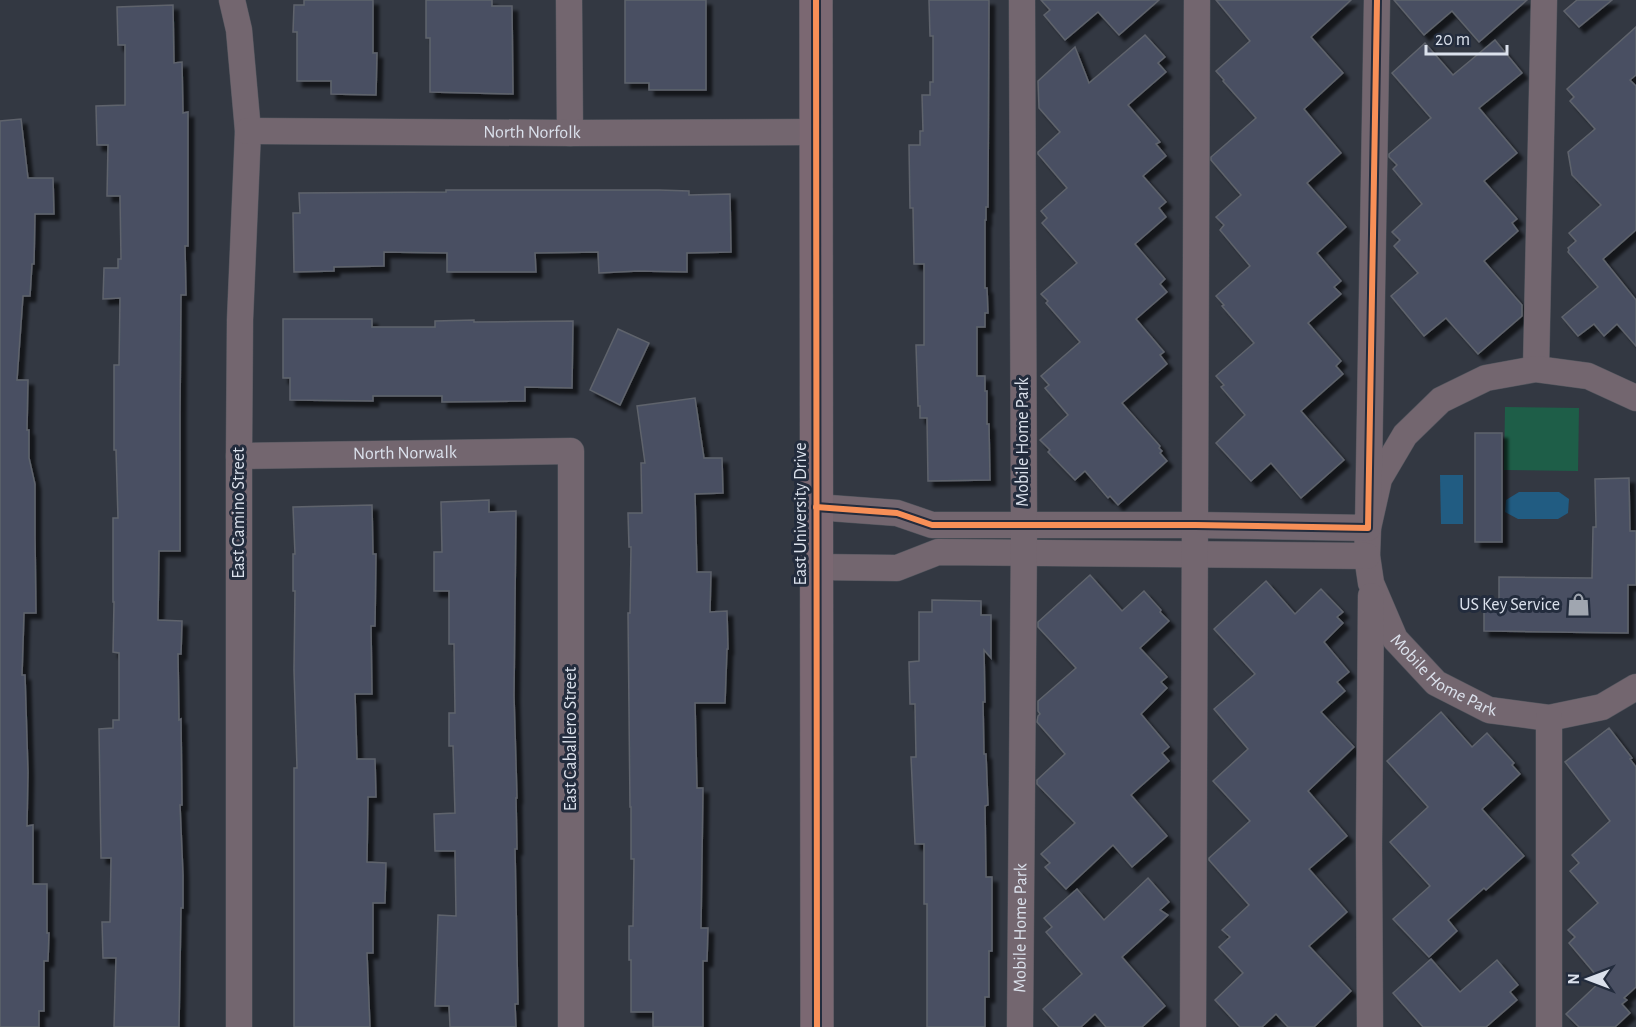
<svg xmlns="http://www.w3.org/2000/svg" width="1636" height="1027" viewBox="0 0 1636 1027" font-family="'Alegreya Sans',sans-serif">
	<style>
		.green { fill: #1e5e48 }
		.water { fill: #215c82 }
		.building { fill: #485062; stroke: #5f636c; stroke-width: 1.5; filter: url(#shadow) }
		.lines { fill: none; stroke-linecap: round; stroke-linejoin: round }
		.minor-casing { stroke: #50545c; stroke-width: 27 }
		.secondary-casing { stroke: #50545c; stroke-width: 34 }
		.minor { stroke: #73666f; stroke-width: 26 }
		.secondary { stroke: #7b6872; stroke-width: 33 }
		.cycleway-casing { stroke: #232c3d; stroke-width: 10 }
		.cycleway { stroke: #f78f57; stroke-width: 6 }
		.labels { text-anchor: middle; dominant-baseline: central; stroke-width: 6; stroke-linejoin: round; paint-order: stroke }
		.street-label { font-size: 18px; fill: #dbe1ec; stroke: #232c3d }
		.poi-label { font-size: 18px; fill: #dbe1ec; stroke: #232c3d; text-anchor: end }
	</style>
	<defs>
		<filter id="shadow"><feDropShadow dx="5.5" dy="5.5" stdDeviation="1.5" flood-color="#0009"/></filter>
	</defs>
	<rect width="100%" height="100%" fill="#333842"/>
	<!-- green -->
	<polygon class="green" points="1505,407 1579,408 1578,471 1504,470"/>
	<!-- water -->
	<g class="water">
		<polygon points="1440,475 1463,475 1463,524 1441,524"/>
		<polygon points="1519,492 1559,492 1569,499 1568,513 1558,519 1518,519 1505,512 1506,500"/>
	</g>
	<!-- building -->
	<g class="building">
		<polygon points="304,0 373,0 373,53 377,53 376,95 331,94 331,81 297,81 297,32 293,32 294,5 304,5"/>
		<polygon points="426,0 492,0 492,6 512,6 513,94 430,92 430,38 426,38"/>
		<polygon points="625,0 706,0 706,90 649,90 649,83 625,83"/>
		<polygon points="929,0 989,0 988,207 986,207 986,220 985,220 985,288 987,288 988,313 985,313 985,327 977,327 977,376 985,376 985,391 987,391 987,424 989,424 990,480 928,481 927,418 920,418 920,406 918,406 916,345 924,345 924,264 914,264 913,208 910,208 909,145 920,145 920,131 923,131 922,95 930,95 930,82 933,82 933,36 930,36"/>
		<polygon points="1041,0 1159,0 1119,35 1098,12 1065,40 1044,15 1050,10"/>
		<polygon points="1216,0 1351,0 1311,37 1343,73 1304,109 1341,153 1307,183 1346,227 1317,253 1341,281 1334,287 1341,294 1308,323 1341,361 1336,366 1343,374 1301,411 1344,460 1301,498 1271,463 1251,481 1216,443 1245,415 1221,387 1224,385 1216,376 1254,343 1222,306 1224,305 1216,296 1250,266 1220,230 1224,225 1216,217 1241,195 1211,160 1211,157 1256,118 1223,81 1224,80 1216,71 1250,41"/>
		<polygon points="1394,0 1527,0 1479,42 1452,11 1424,35"/>
		<polygon points="1577,0 1612,0 1579,27 1564,11"/>
		<polygon points="173,5 174,63 182,62 183,113 188,112 188,246 185,246 186,295 181,295 180,416 180,551 159,551 158,620 182,621 181,654 178,654 179,720 181,719 182,805 180,805 183,875 183,908 181,908 179,1027 114,1027 116,958 103,958 102,922 110,922 111,858 101,858 99,729 113,728 113,720 119,720 119,653 113,652 114,602 113,602 113,518 118,518 116,450 114,450 114,365 119,365 120,298 103,299 104,268 118,268 118,259 121,259 120,196 107,196 108,145 97,145 96,106 125,105 125,45 118,45 117,7"/>
		<polygon points="1636,27 1636,75 1630,80 1636,86 1636,230 1603,259 1636,300 1636,346 1617,324 1604,336 1594,324 1578,336 1562,317 1598,287 1568,252 1569,250 1568,248 1576,241 1569,233 1601,205 1572,175 1568,152 1595,129 1570,101 1574,97 1567,89"/>
		<polygon points="1145,35 1165,57 1158,63 1166,72 1128,105 1160,142 1156,144 1166,156 1143,176 1166,202 1159,208 1166,217 1135,244 1165,279 1160,284 1167,292 1136,319 1164,352 1160,355 1167,364 1122,403 1160,446 1159,448 1162,451 1160,453 1167,461 1118,505 1110,496 1108,498 1085,471 1075,480 1048,452 1050,450 1040,440 1068,415 1045,388 1049,385 1041,376 1080,342 1046,303 1048,301 1041,294 1077,263 1042,223 1047,218 1041,211 1067,188 1038,154 1038,152 1060,132 1039,108 1038,81 1075,47 1089,83"/>
		<polygon points="1495,40 1522,73 1479,108 1517,153 1484,181 1517,219 1512,223 1518,231 1484,261 1522,305 1522,316 1478,354 1446,318 1424,336 1391,296 1418,273 1394,246 1400,240 1392,232 1422,204 1393,169 1397,165 1389,157 1389,154 1431,118 1392,73 1425,43 1453,75"/>
		<polygon points="21,119 28,178 53,178 54,214 35,214 34,264 32,264 30,296 23,296 17,380 28,380 27,430 29,430 29,458 35,484 35,536 36,613 24,613 22,675 25,675 28,772 27,826 33,825 33,884 47,884 47,933 49,933 48,961 44,961 44,1011 39,1011 39,1027 0,1027 0,121"/>
		<polygon points="446,190 659,190 689,191 689,195 730,194 731,252 687,253 687,272 638,271 599,273 598,252 535,253 536,272 447,272 447,253 384,252 384,266 334,267 334,271 294,272 293,213 300,213 299,193 446,192"/>
		<polygon points="283,319 372,319 372,327 435,327 435,321 474,320 474,322 573,321 572,388 525,387 525,401 442,402 442,396 373,396 373,401 290,400 290,378 283,378"/>
		<polygon points="618,329 649,343 620,405 590,390"/>
		<polygon points="695,398 704,458 722,458 723,493 695,494 697,572 711,572 710,612 727,611 728,649 727,649 725,703 695,703 697,788 703,788 701,928 708,928 707,961 703,961 703,1027 653,1027 653,1012 631,1012 631,960 629,960 629,926 633,926 634,859 631,859 631,807 630,807 628,613 630,613 631,547 629,547 628,513 642,513 641,463 645,463 637,406"/>
		<rect x="1475" y="433" width="27" height="109"/>
		<polygon points="1629,478 1630,531 1636,531 1636,585 1628,585 1628,633 1484,631 1484,610 1499,610 1499,577 1592,578 1593,527 1596,527 1595,479"/>
		<polygon points="489,500 489,512 516,511 514,696 517,798 516,798 517,849 515,849 518,1004 515,1004 516,1027 450,1027 449,1006 435,1006 438,915 456,916 455,851 435,851 434,814 455,813 453,746 449,746 449,713 455,713 454,644 449,644 449,591 434,591 434,552 442,552 441,502"/>
		<polygon points="372,505 373,554 376,554 375,626 371,626 372,694 355,694 357,759 375,759 376,797 368,797 367,862 386,863 385,903 373,903 373,953 367,953 370,1027 294,1027 294,768 297,768 294,670 295,591 293,591 293,554 295,554 293,507"/>
		<polygon points="1090,575 1122,611 1144,591 1161,610 1160,612 1169,621 1140,648 1167,677 1161,682 1167,688 1141,714 1169,747 1162,753 1169,761 1131,795 1167,836 1132,867 1113,845 1066,889 1045,867 1050,863 1041,854 1075,823 1037,784 1037,780 1065,754 1037,722 1038,716 1040,714 1038,711 1038,701 1076,668 1038,627 1038,622"/>
		<polygon points="1266,581 1295,614 1321,589 1343,612 1337,617 1343,623 1324,642 1349,672 1337,682 1345,691 1321,712 1354,747 1308,791 1347,836 1309,869 1347,912 1309,946 1351,991 1314,1027 1288,1027 1276,1014 1262,1027 1240,1027 1215,1000 1243,973 1219,947 1230,937 1222,930 1249,905 1209,860 1209,858 1250,821 1213,781 1248,749 1214,709 1255,674 1214,629"/>
		<polygon points="932,600 981,601 981,615 991,615 991,658 984,650 985,702 983,702 984,754 986,754 988,805 985,806 986,877 992,877 992,951 989,951 989,997 985,997 985,1027 927,1027 927,904 924,904 924,844 915,844 911,757 916,757 915,704 910,704 909,662 919,661 919,612 932,612"/>
		<polygon points="1441,712 1472,747 1487,733 1514,763 1512,765 1520,774 1482,809 1524,856 1486,890 1484,888 1448,920 1457,931 1429,957 1393,919 1430,886 1390,842 1428,807 1387,761"/>
		<polygon points="1609,728 1632,758 1630,759 1636,767 1636,987 1624,998 1627,1000 1622,1004 1630,1013 1615,1027 1579,1027 1566,1014 1601,981 1569,943 1575,937 1568,930 1598,903 1570,871 1579,863 1572,855 1610,821 1565,762"/>
		<polygon points="1148,878 1169,902 1160,910 1168,915 1122,957 1165,1006 1142,1027 1106,1027 1095,1014 1081,1027 1059,1027 1043,1009 1082,974 1046,932 1052,927 1044,918 1077,889 1104,920"/>
		<polygon points="1431,959 1460,992 1497,960 1518,985 1510,992 1517,1000 1486,1027 1423,1027 1393,993"/>
	</g>
	<g class="lines">
		<defs>
			<g id="minor">
				<polyline points="232,0 239,30 248,131 240,320 239,456 239,1027"/>
				<polyline points="569,0 570,133"/>
				<path id="s1" d="M248,131L570,133L816,132"/>
				<polyline points="1536,369 1544,0"/>
				<path id="s2" d="M1636,398L1588,376L1536,369L1486,378L1441,400L1405,435L1379,479L1368,528L1367,556L1371,583L1395,639L1436,683L1489,710L1549,718L1602,707L1636,687"/>
				<path id="s3" d="M239,456L571,451V1027"/>
				<polyline points="816,507 897,513 932,525 1196,525 1368,528 1377,0"/>
				<polyline points="816,567 897,568 938,552 1367,556"/>
				<polyline points="1549,718 1549,1027"/>
				<path id="s4" d="M1020,1027L1024,535L1022,0"/>
				<polyline points="1193,1027 1197,0"/>
				<polyline points="1370,1027 1369,847 1371,596"/>
			</g>
			<polyline id="secondary" points="816,0 817,1027"/>
		</defs>
		<!-- minor casing -->
		<use href="#minor" class="minor-casing"/>
		<!-- secondary casing -->
		<use href="#secondary" class="secondary-casing"/>
		<!-- minor -->
		<use href="#minor" class="minor"/>
		<!-- secondary -->
		<use href="#secondary" class="secondary"/>
		<defs>
			<g id="cycleway">
				<polyline points="816,0 817,1027"/>
				<polyline points="816,507 897,513 932,525 1196,525 1368,528 1377,0"/>
			</g>
		</defs>
		<!-- cycleway casing -->
		<use href="#cycleway" class="cycleway-casing"/>
		<!-- cycleway -->
		<use href="#cycleway" class="cycleway"/>
	</g>
	<!-- icons -->
	<defs>
		<symbol id="shop-bare" viewBox="-9 -9 18 18"><path d="M-5-2.5h2.3a2.7 3.5 0 0 1 5.4 0H5L5.5 6h-11ZM-1.5-2.5h3a1.5 2.3 0 0 0-3 0Z" fill="#a0a6b0" stroke="#232c3d" stroke-width="2.5" paint-order="stroke"/></symbol>
	</defs>
	<g fill-rule="evenodd">
		<use href="#shop-bare" x="1562" y="588" width="33" height="33"/>
	</g>
	<g class="labels">
		<!-- street labels -->
		<g class="street-label">
			<text stroke="none"><textPath href="#s1" startOffset="284">North Norfolk</textPath></text>
			<text transform="translate(1023 442) rotate(-90)">Mobile Home Park</text>
			<text stroke="none"><textPath href="#s3" startOffset="166">North Norwalk</textPath></text>
			<text transform="translate(239 513) rotate(-90)">East Camino Street</text>
			<text transform="translate(801 514) rotate(-90)">East University Drive</text>
			<text stroke="none"><textPath href="#s2" startOffset="536">Mobile Home Park</textPath></text>
			<text transform="translate(571 739) rotate(-90)">East Caballero Street</text>
			<text stroke="none"><textPath href="#s4" startOffset="99">Mobile Home Park</textPath></text>
		</g>
		<!-- poi labels -->
		<g class="poi-label">
			<text x="1560" y="605">US Key Service</text>
		</g>
	</g>
	<!-- north arrow -->
	<g transform="translate(1588 979) rotate(270)" stroke="#232c3d" stroke-width="4.5" paint-order="stroke">
	<path d="M0-4.5L10 22L0 15L-10 22Z" fill="#dbe1ec"/>
	<text y="-9" font-size="16" font-weight="bold" text-anchor="middle" fill="#dbe1ec">N</text>
	</g>
	<!-- scale -->
	<path d="M1426 45v9h81v-9" fill="none" stroke="#dbe1ec" stroke-width="3"/>
	<text x="1435" y="45" font-size="18" fill="#dbe1ec" stroke="#232c3d" stroke-width="4.5" paint-order="stroke">20 m</text>
</svg>
